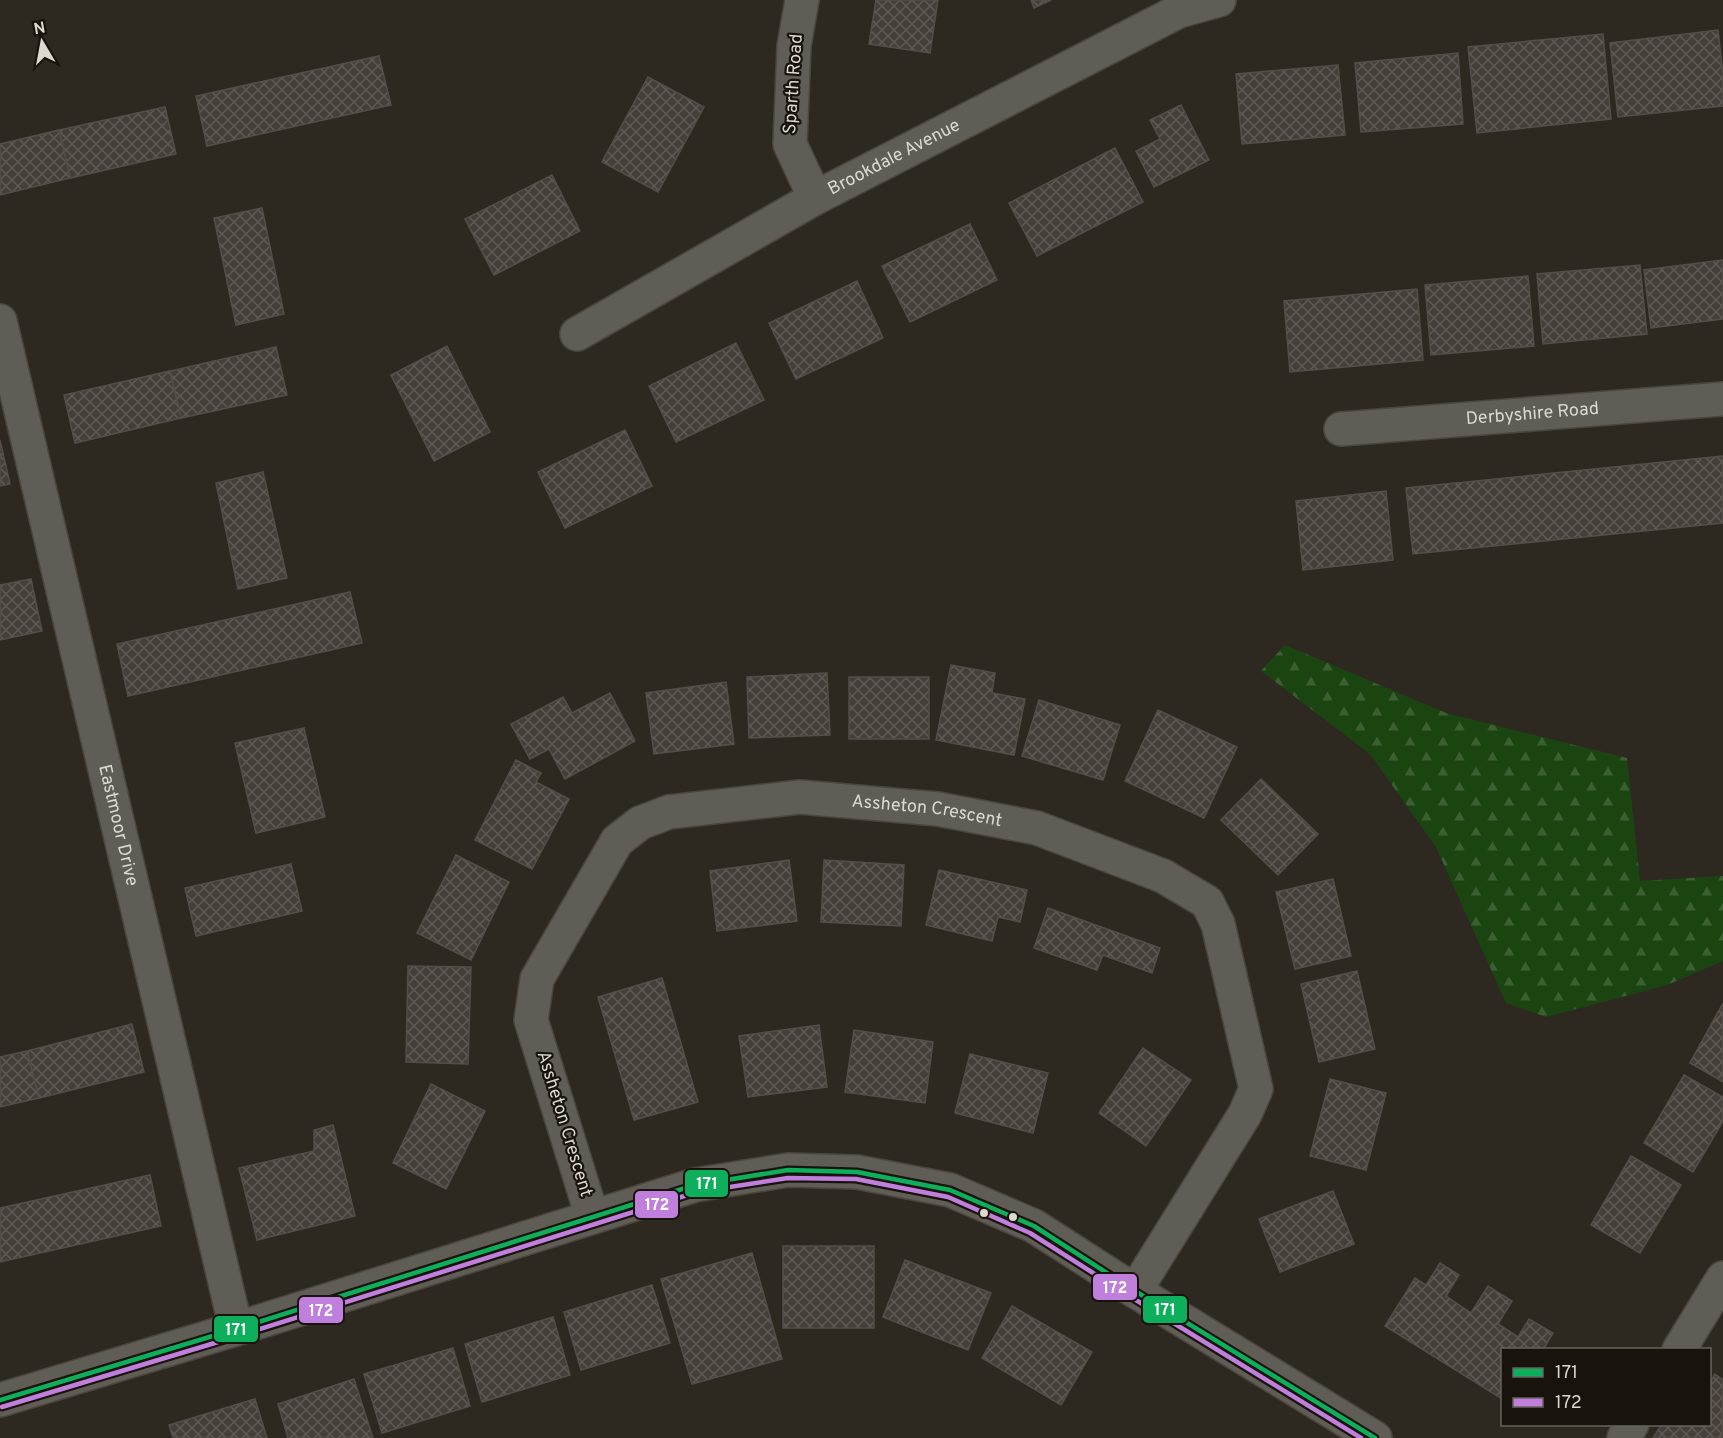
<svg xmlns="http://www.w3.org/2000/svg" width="1723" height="1438" viewBox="0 0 1723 1438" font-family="Overpass,sans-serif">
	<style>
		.forest { fill: url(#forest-firs) }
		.building { fill: url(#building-cross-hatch); stroke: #544d49; stroke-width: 1.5 }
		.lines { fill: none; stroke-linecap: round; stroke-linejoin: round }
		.minor-casing { stroke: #4a463d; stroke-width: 36 }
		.minor { stroke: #605c56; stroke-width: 33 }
		.bus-1-casing { stroke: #18140d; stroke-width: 9 }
		.bus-2-casing { stroke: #18140d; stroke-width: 9 }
		.bus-1 { stroke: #0daf5c; stroke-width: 4.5 }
		.bus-2 { stroke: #c07fdc; stroke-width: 4.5 }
		.bus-dot { fill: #ded9ce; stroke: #18140d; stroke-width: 2 }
		.labels { text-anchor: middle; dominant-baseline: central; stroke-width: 4.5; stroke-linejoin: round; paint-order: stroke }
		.street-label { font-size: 18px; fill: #ded9ce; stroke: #18140d }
		.line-badge { stroke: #18140d; stroke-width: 2 }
		.badge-label { font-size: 16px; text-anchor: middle; font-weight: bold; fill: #fff }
	</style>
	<defs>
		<pattern id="forest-firs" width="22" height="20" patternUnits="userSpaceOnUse" patternTransform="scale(1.5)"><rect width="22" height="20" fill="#1a4510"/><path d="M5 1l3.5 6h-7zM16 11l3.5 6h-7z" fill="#3b5f32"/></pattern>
		<pattern id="building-cross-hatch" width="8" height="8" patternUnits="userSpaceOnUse" patternTransform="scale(1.5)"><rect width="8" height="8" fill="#453f3a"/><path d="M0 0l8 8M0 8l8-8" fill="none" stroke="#5f5a55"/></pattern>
	</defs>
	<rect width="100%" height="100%" fill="#2e2920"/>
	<!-- forest -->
	<polygon class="forest" points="1285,645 1446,713 1627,758 1640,881 1723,876 1723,961 1667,985 1546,1017 1506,1003 1436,847 1370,754 1261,671"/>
	<!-- building -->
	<g class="building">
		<polygon points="876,0 938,0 930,53 869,44"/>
		<polygon points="1031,0 1051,0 1034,8"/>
		<polygon points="1718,30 1723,75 1723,106 1618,117 1610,43"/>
		<polygon points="1603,34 1611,119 1477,133 1468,47"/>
		<polygon points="1458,53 1463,124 1361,132 1355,63"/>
		<polygon points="379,56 391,105 207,146 196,96"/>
		<polygon points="1338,65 1345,135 1242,144 1236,74"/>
		<polygon points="648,77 704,107 658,192 602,162"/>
		<polygon points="1181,105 1209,160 1154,187 1136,151 1160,139 1150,120"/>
		<polygon points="165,107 176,154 70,178 59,130"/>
		<polygon points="59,130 70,178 0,195 0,144"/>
		<polygon points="1115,148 1143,202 1037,256 1009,203"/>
		<polygon points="552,175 580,231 494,275 465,219"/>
		<polygon points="262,208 284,314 236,325 214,218"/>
		<polygon points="970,224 997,280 910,322 882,266"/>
		<polygon points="1723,260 1723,319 1651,328 1644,270"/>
		<polygon points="1640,265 1647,334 1543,344 1537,274"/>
		<polygon points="1528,276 1534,346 1431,355 1425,285"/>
		<polygon points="857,281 883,338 796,379 769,323"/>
		<polygon points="1417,289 1423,360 1290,372 1284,301"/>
		<polygon points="736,343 764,400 676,442 649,386"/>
		<polygon points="447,346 490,432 434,461 391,375"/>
		<polygon points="276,347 287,395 181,418 170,371"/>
		<polygon points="170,371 181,418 75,443 64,395"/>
		<polygon points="625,430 652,486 565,528 538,472"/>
		<polygon points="0,440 10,484 0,486"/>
		<polygon points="1723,456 1723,523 1413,554 1406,488"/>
		<polygon points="263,472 287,578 238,589 216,483"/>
		<polygon points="1386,491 1393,560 1303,570 1296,501"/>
		<polygon points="31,579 42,631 0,640 0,585"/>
		<polygon points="350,592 362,643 128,696 117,644"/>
		<polygon points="951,665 995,673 992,693 1025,699 1014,755 936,740"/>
		<polygon points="827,673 830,735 749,738 747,677"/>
		<rect x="849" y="677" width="80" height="62"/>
		<polygon points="726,682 734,744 654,754 646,693"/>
		<polygon points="610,693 635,741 565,779 549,749 530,759 511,724 563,697 572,713"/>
		<polygon points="1039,700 1120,725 1103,780 1022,756"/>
		<polygon points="1158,710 1237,747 1204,818 1125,781"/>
		<polygon points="304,728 325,817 256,833 235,743"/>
		<polygon points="516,760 541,773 536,782 569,799 532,869 475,840"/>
		<polygon points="1261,779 1318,834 1278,875 1221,820"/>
		<polygon points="456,855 509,882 471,960 417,933"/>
		<polygon points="789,860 797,921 717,931 710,871"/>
		<polygon points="824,860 904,865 901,926 821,922"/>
		<polygon points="291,864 302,911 196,936 185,888"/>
		<polygon points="939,870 1027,890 1020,922 998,917 992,941 926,925"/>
		<polygon points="1333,879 1351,956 1295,969 1276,892"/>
		<polygon points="1048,908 1160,948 1152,973 1103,955 1097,970 1034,948"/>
		<polygon points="408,966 471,967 468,1064 406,1062"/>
		<polygon points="1357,971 1375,1049 1319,1062 1301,984"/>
		<polygon points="662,978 698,1102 634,1120 598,997"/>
		<polygon points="1723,1003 1723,1082 1690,1063"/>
		<polygon points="132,1024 144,1072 39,1098 27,1051"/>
		<polygon points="819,1025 827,1087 748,1097 739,1036"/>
		<polygon points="854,1030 933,1042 925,1103 845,1092"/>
		<polygon points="1143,1048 1191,1080 1146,1146 1099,1113"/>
		<polygon points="27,1051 39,1098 0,1107 0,1057"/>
		<polygon points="970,1054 1048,1073 1033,1133 955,1113"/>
		<polygon points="1684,1075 1723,1097 1723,1121 1693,1172 1644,1143"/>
		<polygon points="1330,1079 1386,1093 1366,1170 1310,1156"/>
		<polygon points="431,1084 485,1111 446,1189 393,1163"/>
		<polygon points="333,1125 355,1216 257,1240 239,1168 314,1151 314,1130"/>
		<polygon points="1631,1156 1681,1185 1640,1253 1591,1225"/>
		<polygon points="150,1175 161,1226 0,1262 0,1208"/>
		<polygon points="1333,1191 1354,1244 1280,1272 1259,1219"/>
		<rect x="783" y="1246" width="91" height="82"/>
		<polygon points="752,1253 782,1359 692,1384 661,1279"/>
		<polygon points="905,1260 991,1293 968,1350 883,1317"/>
		<polygon points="1440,1263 1459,1275 1446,1296 1471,1313 1488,1286 1512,1301 1498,1324 1518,1337 1529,1319 1553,1333 1543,1350 1502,1350 1502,1399 1385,1326 1415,1278 1426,1285"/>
		<polygon points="652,1285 670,1343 581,1370 564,1312"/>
		<polygon points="1012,1306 1092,1352 1061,1405 982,1358"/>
		<polygon points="553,1317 570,1375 482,1402 465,1344"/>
		<polygon points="453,1348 470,1406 382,1433 364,1374"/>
		<polygon points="1715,1374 1723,1380 1722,1438 1653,1438 1662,1424 1710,1424 1710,1382"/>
		<polygon points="354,1379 373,1438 288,1438 278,1404"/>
		<polygon points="255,1399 267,1438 173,1438 169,1425"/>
	</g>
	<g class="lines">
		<defs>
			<g id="minor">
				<polyline points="802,0 794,46 790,144 815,198"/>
				<path id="s1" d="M0,321L236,1329"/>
				<path id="s2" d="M577,334L815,198L1179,11L1219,0"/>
				<path id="s3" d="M1341,429L1723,399"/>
				<path id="s4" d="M592,1216L531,1020L537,979L617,841L640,823L669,812L800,797L938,809L1037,828L1163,876L1207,902L1218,924L1256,1089L1245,1114L1135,1291"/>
				<polyline points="1679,1350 1723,1278"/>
				<polyline points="0,1400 236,1329 695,1185 788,1170 857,1172 950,1190 1034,1226 1135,1291 1375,1438"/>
				<polyline points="1624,1438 1632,1424"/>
			</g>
		</defs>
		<!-- minor casing -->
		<use href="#minor" class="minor-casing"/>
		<!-- minor -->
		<use href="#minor" class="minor"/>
		<defs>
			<polyline id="bus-1" points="0,1400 236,1329 695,1185 788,1170 857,1172 950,1190 1034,1226 1135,1291 1375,1438"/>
			<polyline id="bus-2" points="2,1407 238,1336 697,1192 788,1178 856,1179 948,1197 1030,1233 1131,1297 1361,1438"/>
		</defs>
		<!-- bus-1 casing -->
		<use href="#bus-1" class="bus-1-casing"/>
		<!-- bus-2 casing -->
		<use href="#bus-2" class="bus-2-casing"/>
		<!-- bus-1 -->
		<use href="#bus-1" class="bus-1"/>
		<!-- bus-2 -->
		<use href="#bus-2" class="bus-2"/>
	</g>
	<!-- markers -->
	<g class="bus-dot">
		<circle cx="984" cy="1213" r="5"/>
		<circle cx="1013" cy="1217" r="5"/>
	</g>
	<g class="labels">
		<!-- street labels -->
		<g class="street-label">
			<text transform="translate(794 84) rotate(-86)">Sparth Road</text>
			<text stroke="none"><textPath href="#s2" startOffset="363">Brookdale Avenue</textPath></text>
			<text stroke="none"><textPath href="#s3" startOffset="192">Derbyshire Road</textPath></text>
			<text stroke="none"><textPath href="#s4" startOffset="726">Assheton Crescent</textPath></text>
			<text stroke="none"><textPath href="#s1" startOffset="518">Eastmoor Drive</textPath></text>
			<text transform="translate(564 1124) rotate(73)">Assheton Crescent</text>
		</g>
	</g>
	<g class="line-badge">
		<rect x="684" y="1169" width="45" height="29" rx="6" fill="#0daf5c"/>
		<rect x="634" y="1190" width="45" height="29" rx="6" fill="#c07fdc"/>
		<rect x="1092" y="1273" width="46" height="28" rx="6" fill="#c07fdc"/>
		<rect x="1142" y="1295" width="46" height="29" rx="6" fill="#0daf5c"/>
		<rect x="298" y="1296" width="46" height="28" rx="6" fill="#c07fdc"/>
		<rect x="213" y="1315" width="46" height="28" rx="6" fill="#0daf5c"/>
	</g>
	<g class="badge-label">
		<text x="707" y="1189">171</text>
		<text x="657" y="1210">172</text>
		<text x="1115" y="1293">172</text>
		<text x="1165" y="1315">171</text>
		<text x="321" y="1316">172</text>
		<text x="236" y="1335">171</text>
	</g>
	<!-- legend -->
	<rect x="1501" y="1348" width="210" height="78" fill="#18140d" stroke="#67635a" stroke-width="1.5"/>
	<rect x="1513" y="1368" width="30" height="9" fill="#0daf5c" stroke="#67635a" stroke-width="1.5"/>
	<text x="1555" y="1378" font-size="18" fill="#ded9ce">171</text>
	<rect x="1513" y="1398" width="30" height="9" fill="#c07fdc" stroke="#67635a" stroke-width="1.5"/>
	<text x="1555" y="1408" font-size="18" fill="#ded9ce">172</text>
	<!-- north arrow -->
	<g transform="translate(42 42) rotate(350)" stroke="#18140d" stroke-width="4.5" paint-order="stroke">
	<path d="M0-4.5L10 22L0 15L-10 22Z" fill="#ded9ce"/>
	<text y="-9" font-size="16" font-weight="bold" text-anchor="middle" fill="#ded9ce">N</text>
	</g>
</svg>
